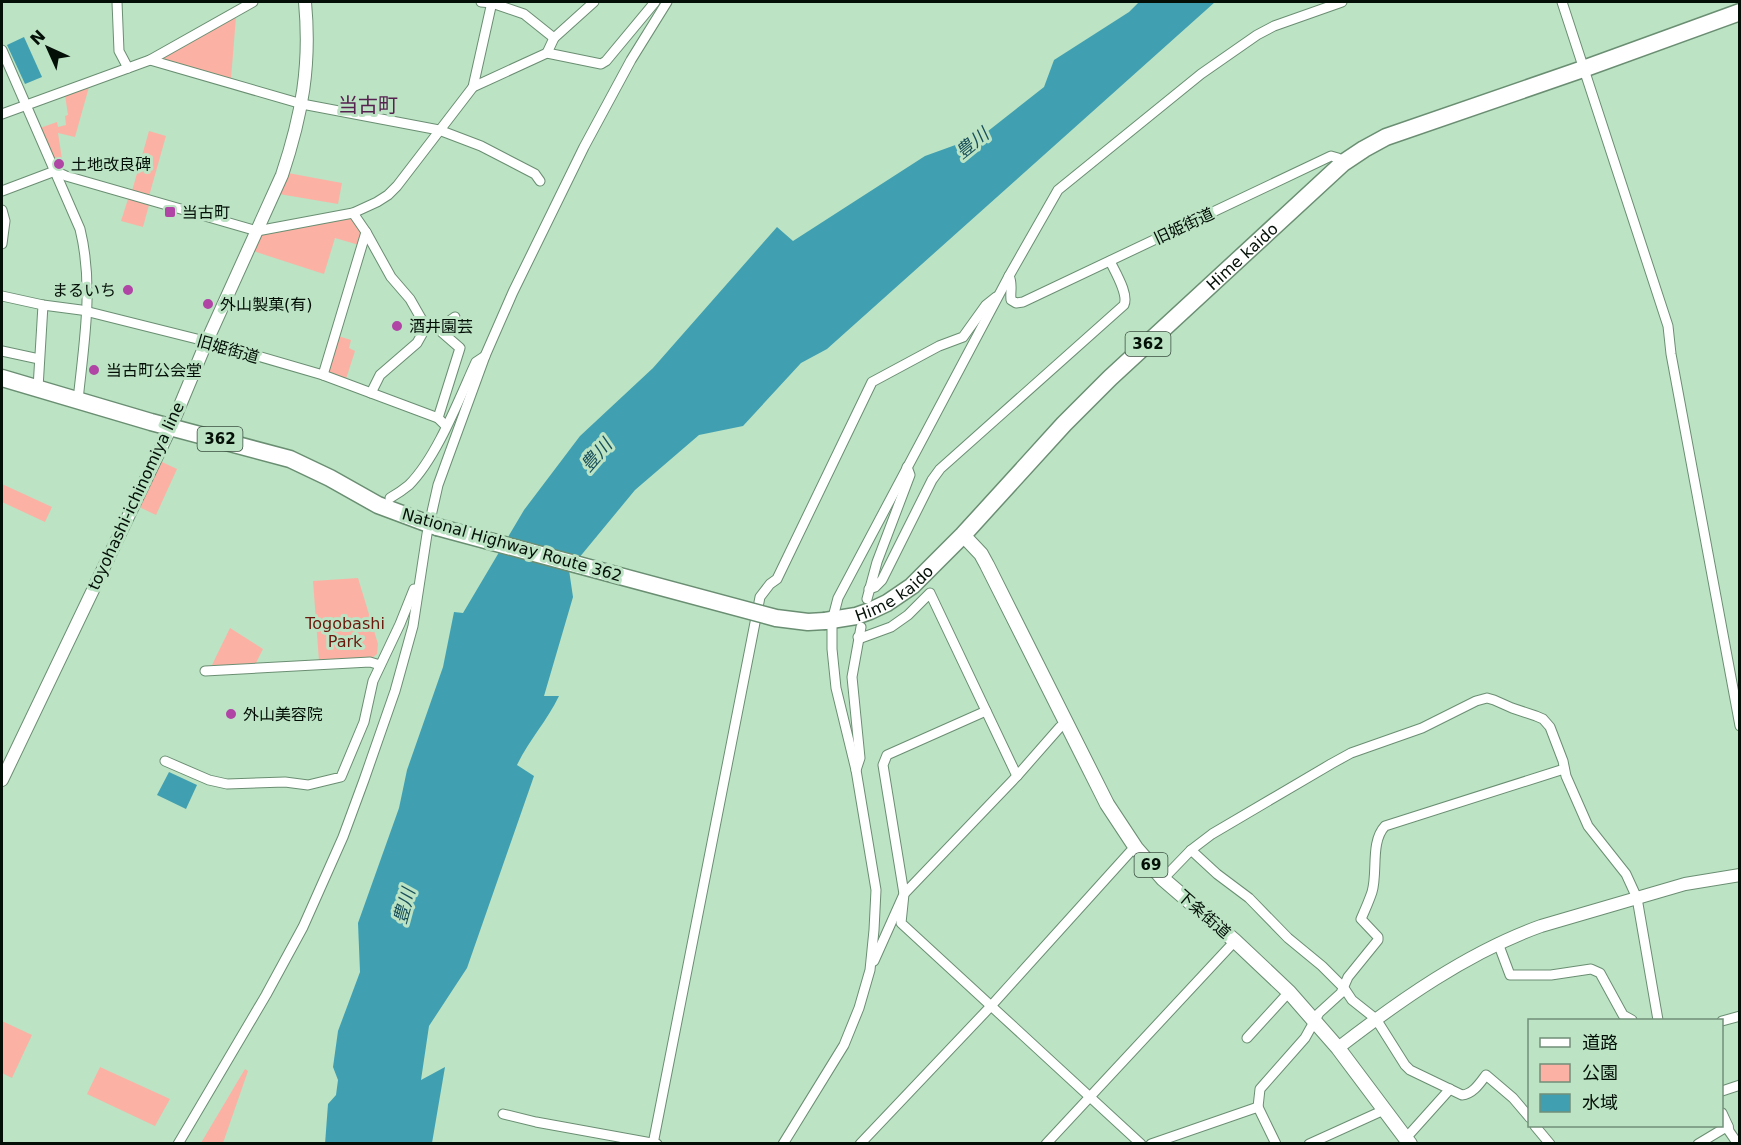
<svg xmlns="http://www.w3.org/2000/svg" width="1741" height="1145" viewBox="0 0 1741 1145" font-family="'DejaVu Sans','Noto Sans JP',sans-serif">
	<style>
		.green { fill: #fbb2a4 }
		.water { fill: #40a0b1 }
		.lines { fill: none; stroke-linecap: round; stroke-linejoin: round }
		.street-casing { stroke: #6a8e72; stroke-width: 11 }
		.secondary-casing { stroke: #6a8e72; stroke-width: 14 }
		.primary-casing { stroke: #6a8e72; stroke-width: 16 }
		.highway-casing { stroke: #6a8e72; stroke-width: 19 }
		.street { stroke: #fff; stroke-width: 9 }
		.secondary { stroke: #fff; stroke-width: 12 }
		.primary { stroke: #fff; stroke-width: 14 }
		.highway { stroke: #fff; stroke-width: 16 }
		.highway-bridge-casing { stroke: #6a8e72; stroke-width: 19; stroke-linecap: butt }
		.highway-bridge { stroke: #fff; stroke-width: 16 }
		.poi-dot { fill: #b045a6; stroke: #bce3c4; stroke-width: 2 }
		.labels { text-anchor: middle; dominant-baseline: central; stroke-width: 6; stroke-linejoin: round; paint-order: stroke }
		.shield { fill: #bce3c4; stroke: #3b4f40; stroke-width: 1.5 }
		.shield-label { font-size: 15px; font-weight: bold; fill: #041007 }
		.poi-label { font-size: 16px; fill: #041007; stroke: #bce3c4; text-anchor: start }
		.street-label { font-size: 16px; fill: #041007; stroke: #bce3c4 }
		.park-label { font-size: 16px; fill: #6a190d; stroke: #bce3c4 }
		.water-label { font-size: 18px; font-style: italic; fill: #194f59; stroke: #bce3c4 }
		.quarter-label { font-size: 20px; fill: #562250; stroke: #bce3c4 }
	</style>
	<rect width="100%" height="100%" fill="#bce3c4"/>
	<!-- green -->
	<g class="green">
		<polygon points="236,17 231,79 162,59"/>
		<polygon points="89,87 75,137 58,133 64,172 58,170 40,128 57,122 58,127 66,125 65,116 68,115 65,95"/>
		<polygon points="149,131 166,136 149,196 132,191"/>
		<polygon points="288,173 342,183 338,204 279,194"/>
		<polygon points="128,199 149,205 143,227 121,221"/>
		<polygon points="349,218 352,220 362,234 359,245 335,238 324,274 253,251 261,234"/>
		<polygon points="338,336 351,340 349,348 355,351 346,379 327,372"/>
		<polygon points="162,462 177,469 156,515 137,506"/>
		<polygon points="2,484 52,507 45,522 2,502"/>
		<polygon points="358,578 378,644 377,654 372,658 319,661 313,581"/>
		<polygon points="230,628 263,649 255,665 214,667 212,665"/>
		<polygon points="2,1021 32,1035 12,1078 2,1073"/>
		<polygon points="100,1067 170,1099 155,1126 87,1094"/>
		<polygon points="245,1069 248,1071 223,1143 201,1143"/>
	</g>
	<!-- water -->
	<g class="water">
		<path d="M1139,2H1215L827,349L801,363L743,426L699,435L635,490L569,570L573,597L544,696H559C547,721 529,740 517,765L534,776L467,968L429,1026L421,1080L445,1067L432,1143L325,1144L328,1104L336,1095L338,1080L333,1067L338,1031L360,972L358,923L399,808L407,770L443,667L454,612L463,613L524,510L580,436L653,368L777,227L793,241L925,156L983,135L1044,87L1054,60L1129,12Z"/>
		<polygon points="24,37 42,77 25,84 7,45"/>
		<polygon points="169,772 197,785 186,809 157,795"/>
	</g>
	<g class="lines">
		<defs>
			<g id="street">
				<polyline points="117,2 119,51 128,68"/>
				<polyline points="481,2 492,3 524,14 554,38"/>
				<polyline points="1562,2 1668,326 1671,354 1740,726"/>
				<path d="M2,50L80,229C94,286 84,342 78,400"/>
				<polyline points="547,53 554,38 594,2"/>
				<polyline points="150,60 302,104 439,130 481,146 535,174 540,181"/>
				<polyline points="473,87 492,2"/>
				<polyline points="2,114 150,60 253,2"/>
				<polyline points="2,191 55,171 66,176 257,231 353,213 377,202 388,195 397,186 473,87 547,53 601,64 606,61 655,2"/>
				<polyline points="2,210 5,221 2,244"/>
				<polyline points="353,213 366,232 391,277 410,299 426,327"/>
				<path d="M1009,276C1013,284 1010,291 1011,300L1016,303L1023,302L1331,156L1338,158L1343,163"/>
				<polyline points="2,296 43,305 81,310 213,343 323,375 438,418 446,426"/>
				<polyline points="437,328 460,348 438,418"/>
				<polyline points="2,351 39,359"/>
				<polyline points="323,375 366,232"/>
				<polyline points="38,388 43,305"/>
				<polyline points="371,393 380,375 417,343 426,327 441,327 455,317"/>
				<path d="M390,498C397,494 403,490 409,485C437,457 459,399 476,362L485,356"/>
				<path d="M869,589L875,587L882,580L932,480L940,469L1124,305C1129,294 1115,272 1110,261"/>
				<polyline points="867,599 877,562 910,475 907,467"/>
				<polyline points="858,637 861,638 891,627 908,615 930,593 1017,776"/>
				<polyline points="205,671 370,662 380,665"/>
				<polyline points="986,711 887,755 883,765 904,894 901,923 1141,1144"/>
				<polyline points="165,761 209,780 227,784 285,782 308,785 341,777 364,722 373,681 400,624 414,589"/>
				<polyline points="856,770 860,758 852,677 861,627"/>
				<path d="M1191,850L1217,874L1249,898L1288,938L1322,966L1344,988L1352,1000L1376,1019L1405,1065L1410,1070L1462,1095C1473,1094 1480,1083 1486,1075L1513,1098L1530,1118"/>
				<polyline points="1163,879 1191,850 1212,834 1331,764 1351,753 1422,728 1476,701 1487,698 1494,700 1512,708 1536,716 1543,719 1550,727 1563,761 1566,776 1588,826 1626,874 1637,898 1658,1020"/>
				<polyline points="1498,943 1510,975 1551,975 1591,969 1600,973 1623,1015 1632,1020"/>
				<polyline points="874,961 904,894 1017,776 1060,727 1066,723"/>
				<polyline points="1722,1021 1740,1016"/>
				<polyline points="1247,1038 1289,992"/>
				<polyline points="1722,1091 1740,1085"/>
				<path d="M1258,1107L1260,1089L1305,1038L1319,1013L1341,993L1348,977L1378,940V937L1361,919C1365,910 1369,901 1372,892C1378,872 1370,842 1385,826L1564,769"/>
				<polyline points="503,1114 536,1122 657,1144"/>
				<polyline points="1535,1126 1550,1144"/>
				<polyline points="1728,1126 1729,1131 1738,1144"/>
				<polyline points="1406,1138 1450,1089"/>
				<polyline points="178,1144 266,995 303,927 343,837 364,780 395,691 413,626 427,534 438,485 485,356 513,292 584,147 631,60 667,2"/>
				<polyline points="653,1144 760,597 770,584 777,579 872,382 939,346 963,337 986,305 996,297"/>
				<polyline points="783,1144 844,1045 859,1008 870,970 874,930 876,890 856,770 836,688 832,649 832,621 838,598 1009,276 1058,190 1201,74 1257,35 1274,26 1342,2"/>
				<polyline points="860,1144 991,1006 1130,852 1136,848"/>
				<polyline points="1046,1144 1235,941"/>
				<polyline points="1151,1144 1258,1107 1276,1144"/>
				<polyline points="1309,1144 1384,1110"/>
				<polyline points="1698,1144 1728,1126 1722,1113"/>
			</g>
			<g id="secondary">
				<path d="M2,780L171,427L206,343L282,175C302,115 311,65 305,2"/>
				<path d="M1338,1048C1399,1001 1468,952 1541,926L1685,884L1740,875"/>
			</g>
			<polyline id="primary" points="963,535 981,554 987,565 1107,804 1136,848 1163,879 1235,941 1289,992 1338,1048 1410,1144"/>
			<g id="highway">
				<polyline points="2,378 151,422 290,459 330,478 378,505 437,527"/>
				<path id="s1" d="M825,621L856,616L870,611L887,603L912,586L963,535L1064,424L1110,378L1343,163L1364,149L1386,137L1583,69L1740,12"/>
			</g>
		</defs>
		<!-- street casing -->
		<use href="#street" class="street-casing"/>
		<!-- secondary casing -->
		<use href="#secondary" class="secondary-casing"/>
		<!-- primary casing -->
		<use href="#primary" class="primary-casing"/>
		<!-- highway casing -->
		<use href="#highway" class="highway-casing"/>
		<!-- street -->
		<use href="#street" class="street"/>
		<!-- secondary -->
		<use href="#secondary" class="secondary"/>
		<!-- primary -->
		<use href="#primary" class="primary"/>
		<!-- highway -->
		<use href="#highway" class="highway"/>
		<defs>
			<polyline id="highway-bridge" points="437,527 776,618 808,622 825,621"/>
		</defs>
		<!-- highway-bridge casing -->
		<use href="#highway-bridge" class="highway-bridge-casing"/>
		<!-- highway-bridge -->
		<use href="#highway-bridge" class="highway-bridge"/>
	</g>
	<!-- markers -->
	<g class="poi-dot">
		<circle cx="59" cy="164" r="6"/>
		<rect x="164" y="206" width="12" height="12" rx="3"/>
		<circle cx="128" cy="290" r="6"/>
		<circle cx="208" cy="304" r="6"/>
		<circle cx="397" cy="326" r="6"/>
		<circle cx="94" cy="370" r="6"/>
		<circle cx="231" cy="714" r="6"/>
	</g>
	<g class="labels">
		<!-- shield labels -->
		<g class="shield">
			<rect x="1125.5" y="332" width="45" height="24" rx="4.5"/>
			<rect x="197.5" y="427" width="45" height="24" rx="4.5"/>
			<rect x="1134.5" y="853" width="33" height="24" rx="4.5"/>
		</g>
		<g class="shield-label">
			<text x="1148" y="344">362</text>
			<text x="220" y="439">362</text>
			<text x="1151" y="865">69</text>
		</g>
		<!-- poi labels -->
		<g class="poi-label">
			<text x="71" y="164">土地改良碑</text>
			<text x="182" y="212">当古町</text>
			<text x="116" y="290" text-anchor="end">まるいち</text>
			<text x="220" y="304">外山製菓(有)</text>
			<text x="409" y="326">酒井園芸</text>
			<text x="106" y="370">当古町公会堂</text>
			<text x="243" y="714">外山美容院</text>
		</g>
		<!-- street labels -->
		<g class="street-label">
			<text transform="translate(1184 226) rotate(-25)">旧姫街道</text>
			<text stroke="none"><textPath href="#s1" startOffset="562">Hime kaido</textPath></text>
			<text transform="translate(228 349) rotate(16)">旧姫街道</text>
			<text transform="translate(136 496) rotate(-65)">toyohashi-ichinomiya line</text>
			<text transform="translate(512 545) rotate(16)">National Highway Route 362</text>
			<text stroke="none"><textPath href="#s1" startOffset="76">Hime kaido</textPath></text>
			<text transform="translate(1204 914) rotate(41)">下条街道</text>
		</g>
		<!-- park labels -->
		<g class="park-label">
			<text x="345" y="623">Togobashi<tspan x="345" dy="18">Park</tspan></text>
		</g>
		<!-- water labels -->
		<g class="water-label">
			<text transform="translate(972 143) rotate(-39)">豊川</text>
			<text transform="translate(596 455) rotate(-49)">豊川</text>
			<text transform="translate(404 906) rotate(-75)">豊川</text>
		</g>
		<!-- quarter labels -->
		<g class="quarter-label">
			<text x="368" y="105">当古町</text>
		</g>
	</g>
	<!-- border -->
	<rect width="1741" height="1145" fill="none" stroke="#041007" stroke-width="6"/>
	<!-- legend -->
	<rect x="1528" y="1019" width="195" height="108" fill="#bce3c4" stroke="#728f78" stroke-width="1.5"/>
	<rect x="1540" y="1038" width="30" height="9" fill="#ffffff" stroke="#728f78" stroke-width="1.5"/>
	<text x="1582" y="1049" font-size="18" fill="#041007">道路</text>
	<rect x="1540" y="1064" width="30" height="18" fill="#fbb2a4" stroke="#728f78" stroke-width="1.5"/>
	<text x="1582" y="1079" font-size="18" fill="#041007">公園</text>
	<rect x="1540" y="1094" width="30" height="18" fill="#40a0b1" stroke="#728f78" stroke-width="1.5"/>
	<text x="1582" y="1109" font-size="18" fill="#041007">水域</text>
	<!-- north arrow -->
	<g transform="translate(48 48) rotate(315)" stroke="#bce3c4" stroke-width="4.5" paint-order="stroke">
	<path d="M0-4.5L10 22L0 15L-10 22Z" fill="#041007"/>
	<text y="-9" font-size="16" font-weight="bold" text-anchor="middle" fill="#041007">N</text>
	</g>
</svg>
